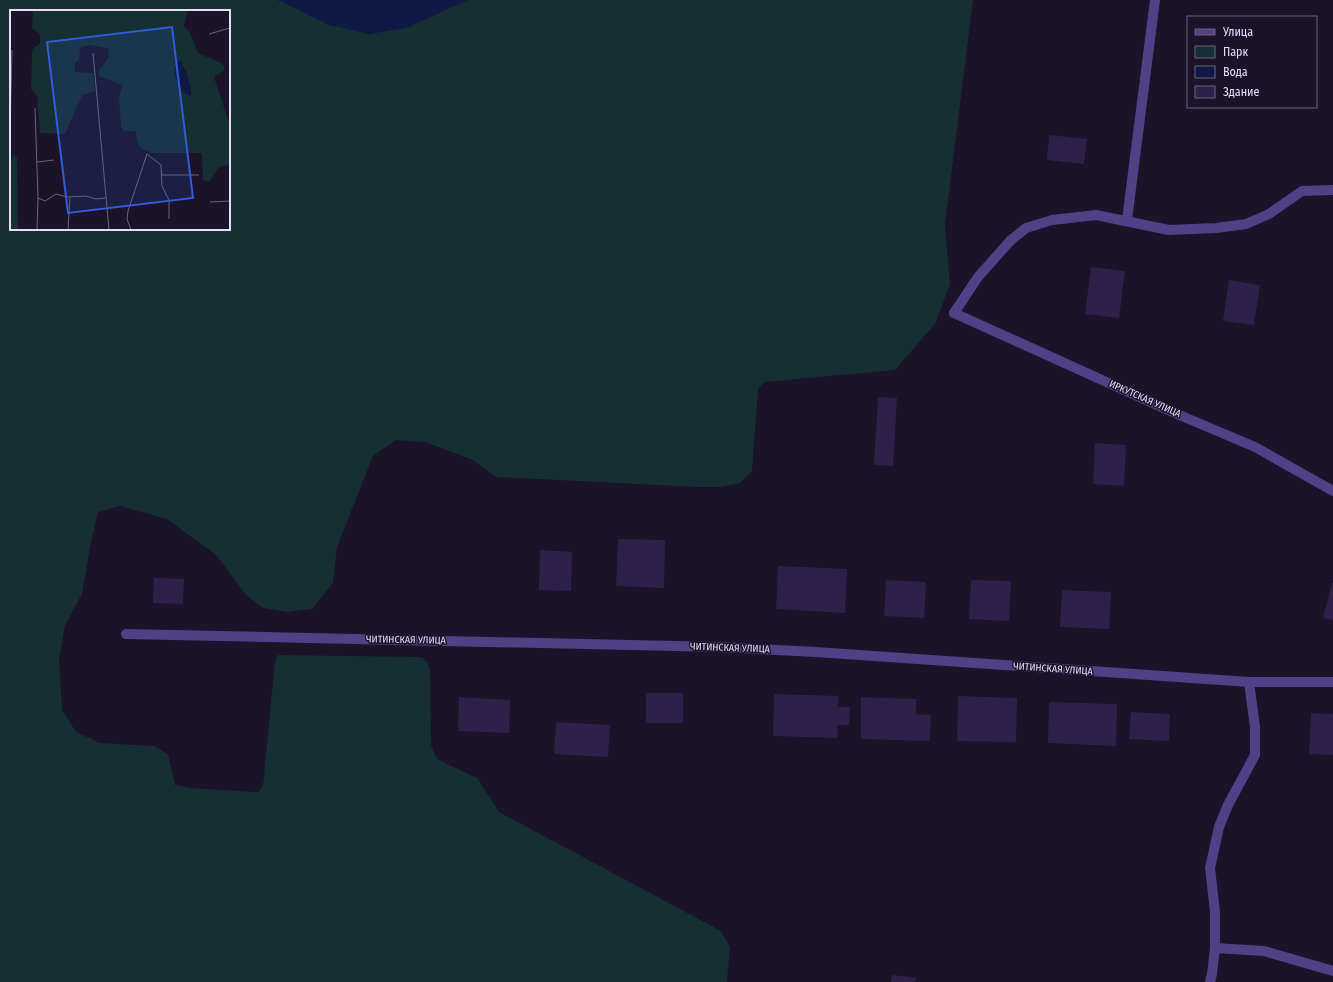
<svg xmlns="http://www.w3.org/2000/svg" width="1333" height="982" viewBox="0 0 1333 982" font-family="'Fira Sans Condensed',sans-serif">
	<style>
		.green { fill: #162f33; fill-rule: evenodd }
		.water { fill: #0f1946 }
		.building { fill: #2f2049 }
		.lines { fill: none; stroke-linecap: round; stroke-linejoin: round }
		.service { stroke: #4f4185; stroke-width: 10 }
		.minor { stroke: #4f4185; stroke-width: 10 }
		.labels { text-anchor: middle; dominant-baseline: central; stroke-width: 3; stroke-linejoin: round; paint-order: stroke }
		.street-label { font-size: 10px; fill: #e6ddfd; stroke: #1a1329 }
		.inset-road { fill: none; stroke: #6c647e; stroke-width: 1 }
		.view { fill: #315cdc; fill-opacity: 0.15; stroke: #315cdc; stroke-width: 2 }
		.inset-edge { fill: none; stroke: #e6ddfd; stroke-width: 2 }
	</style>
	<rect width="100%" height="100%" fill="#1a1329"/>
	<!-- green -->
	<path class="green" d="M0,0H278L330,25L406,28L467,0H973L945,224L950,284L935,324L895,370L764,382L758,389L752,471L740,483L719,487H698L496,477L473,460L425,442L396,440L373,456L337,547L333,583L312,609L287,612L263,608L247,596L216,555L167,519L120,506L98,512L91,542L82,594L65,625L59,660L62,710L76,732L100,743L154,746L168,754L175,785L190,788L258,792L263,786L275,661L278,655L422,657L428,663L430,671L431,745L437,759L477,778L499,812L721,931L730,947L727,982H0ZM11,11H229V229H11Z"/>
	<!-- water -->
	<polygon class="water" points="278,0 467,0 406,28 369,34 330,25"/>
	<!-- building -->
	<g class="building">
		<polygon points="1049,135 1087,139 1084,164 1047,160"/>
		<polygon points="1091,267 1125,271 1119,318 1085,314"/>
		<polygon points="1229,280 1260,285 1254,325 1223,321"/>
		<polygon points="878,397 897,398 893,466 874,465"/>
		<polygon points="1095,443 1126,445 1124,486 1093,484"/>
		<polygon points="618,539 665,540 664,588 616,586"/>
		<polygon points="540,550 572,552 571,591 539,590"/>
		<polygon points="778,566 847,569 845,613 776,609"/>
		<polygon points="154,578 184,579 183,604 153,603"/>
		<polygon points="886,580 926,582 924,618 884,616"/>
		<polygon points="971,580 1011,581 1009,621 969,619"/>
		<polygon points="1332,583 1333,583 1333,620 1323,618"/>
		<polygon points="1062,590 1111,592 1109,629 1060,627"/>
		<rect x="646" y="693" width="37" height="30"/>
		<polygon points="774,694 839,696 838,707 850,707 849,725 838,725 837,738 773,736"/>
		<polygon points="958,696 1017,698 1016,742 957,741"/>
		<polygon points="459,697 510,700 509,733 458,731"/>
		<polygon points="861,697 916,699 916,714 931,715 930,741 861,739"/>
		<polygon points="1049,702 1117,704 1116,746 1048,743"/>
		<polygon points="1131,712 1170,714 1169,741 1129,739"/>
		<polygon points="1311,713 1333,714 1333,755 1309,754"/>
		<polygon points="556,722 610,725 608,757 554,754"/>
		<polygon points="892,975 916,978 915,982 891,982"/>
	</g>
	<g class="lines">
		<!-- service -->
		<g class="service">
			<polyline points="1127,220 1155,0"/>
			<polyline points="954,313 978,277 1010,241 1026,228 1052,220 1096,215 1169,230 1216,228 1246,224 1269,214 1302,191 1333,190"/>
			<polyline points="1215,948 1264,951 1333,971"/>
			<polyline points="1210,982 1212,974 1215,948 1215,912 1210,868 1219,827 1228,805 1255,755 1255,727 1249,682"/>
		</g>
		<!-- minor -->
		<g class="minor">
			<polyline points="954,313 1177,414 1255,447 1333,491"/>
			<polyline points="126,634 720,647 816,652 1249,682 1333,682"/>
		</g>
	</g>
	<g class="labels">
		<!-- street labels -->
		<g class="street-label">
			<text transform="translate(1145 399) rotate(24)">ИРКУТСКАЯ УЛИЦА</text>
			<text transform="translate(406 640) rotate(1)">ЧИТИНСКАЯ УЛИЦА</text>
			<text transform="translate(730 648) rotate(2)">ЧИТИНСКАЯ УЛИЦА</text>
			<text transform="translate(1053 669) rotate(4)">ЧИТИНСКАЯ УЛИЦА</text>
		</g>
	</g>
	<!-- overview -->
	<g transform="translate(10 10)">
		<rect width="220" height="220" fill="#1a1329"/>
		<path d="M23,0H178L174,16L180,23L188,43L213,54L215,60L204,67L220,115V155L209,157L200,171H197L193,170L192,143H141L129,137L125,121H114L111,117L109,88L112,75L89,66V60L99,47L98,38L79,35L70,38L69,50L65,52V62L83,63L85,81L72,85L55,124L30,123L27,85L21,79L22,43L23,38L30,34V24L22,18ZM169,51L176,61L182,84L164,60ZM3,144L7,148L8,220H0V157Z" fill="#162f33" fill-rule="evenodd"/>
		<path d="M171,51L181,80V86L173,82L164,65L167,52Z" fill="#0f1946"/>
		<path class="inset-road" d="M199,24L220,18M83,43L99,220M25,98L28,188L35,191L46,184L57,187L76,186L86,189L95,188M0,122L2,40M27,152L44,150M152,165H189M200,192L220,191M27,220L28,188M58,220L60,187M121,220L117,209L118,201L137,144L151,155L152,176L159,190V209"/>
		<path class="view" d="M162,17L183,188L58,203L37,32Z"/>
		<rect width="220" height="220" class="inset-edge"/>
	</g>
	<!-- legend -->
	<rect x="1187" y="16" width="130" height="92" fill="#1a1329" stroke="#6c647e"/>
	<rect x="1195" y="29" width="20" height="6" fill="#4f4185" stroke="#6c647e"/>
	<text x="1223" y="36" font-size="12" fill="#e6ddfd">Улица</text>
	<rect x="1195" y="46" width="20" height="12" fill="#162f33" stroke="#6c647e"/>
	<text x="1223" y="56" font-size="12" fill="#e6ddfd">Парк</text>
	<rect x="1195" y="66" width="20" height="12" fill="#0f1946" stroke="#6c647e"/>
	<text x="1223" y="76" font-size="12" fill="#e6ddfd">Вода</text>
	<rect x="1195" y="86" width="20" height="12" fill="#2f2049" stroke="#6c647e"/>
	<text x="1223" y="96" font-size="12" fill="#e6ddfd">Здание</text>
</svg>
